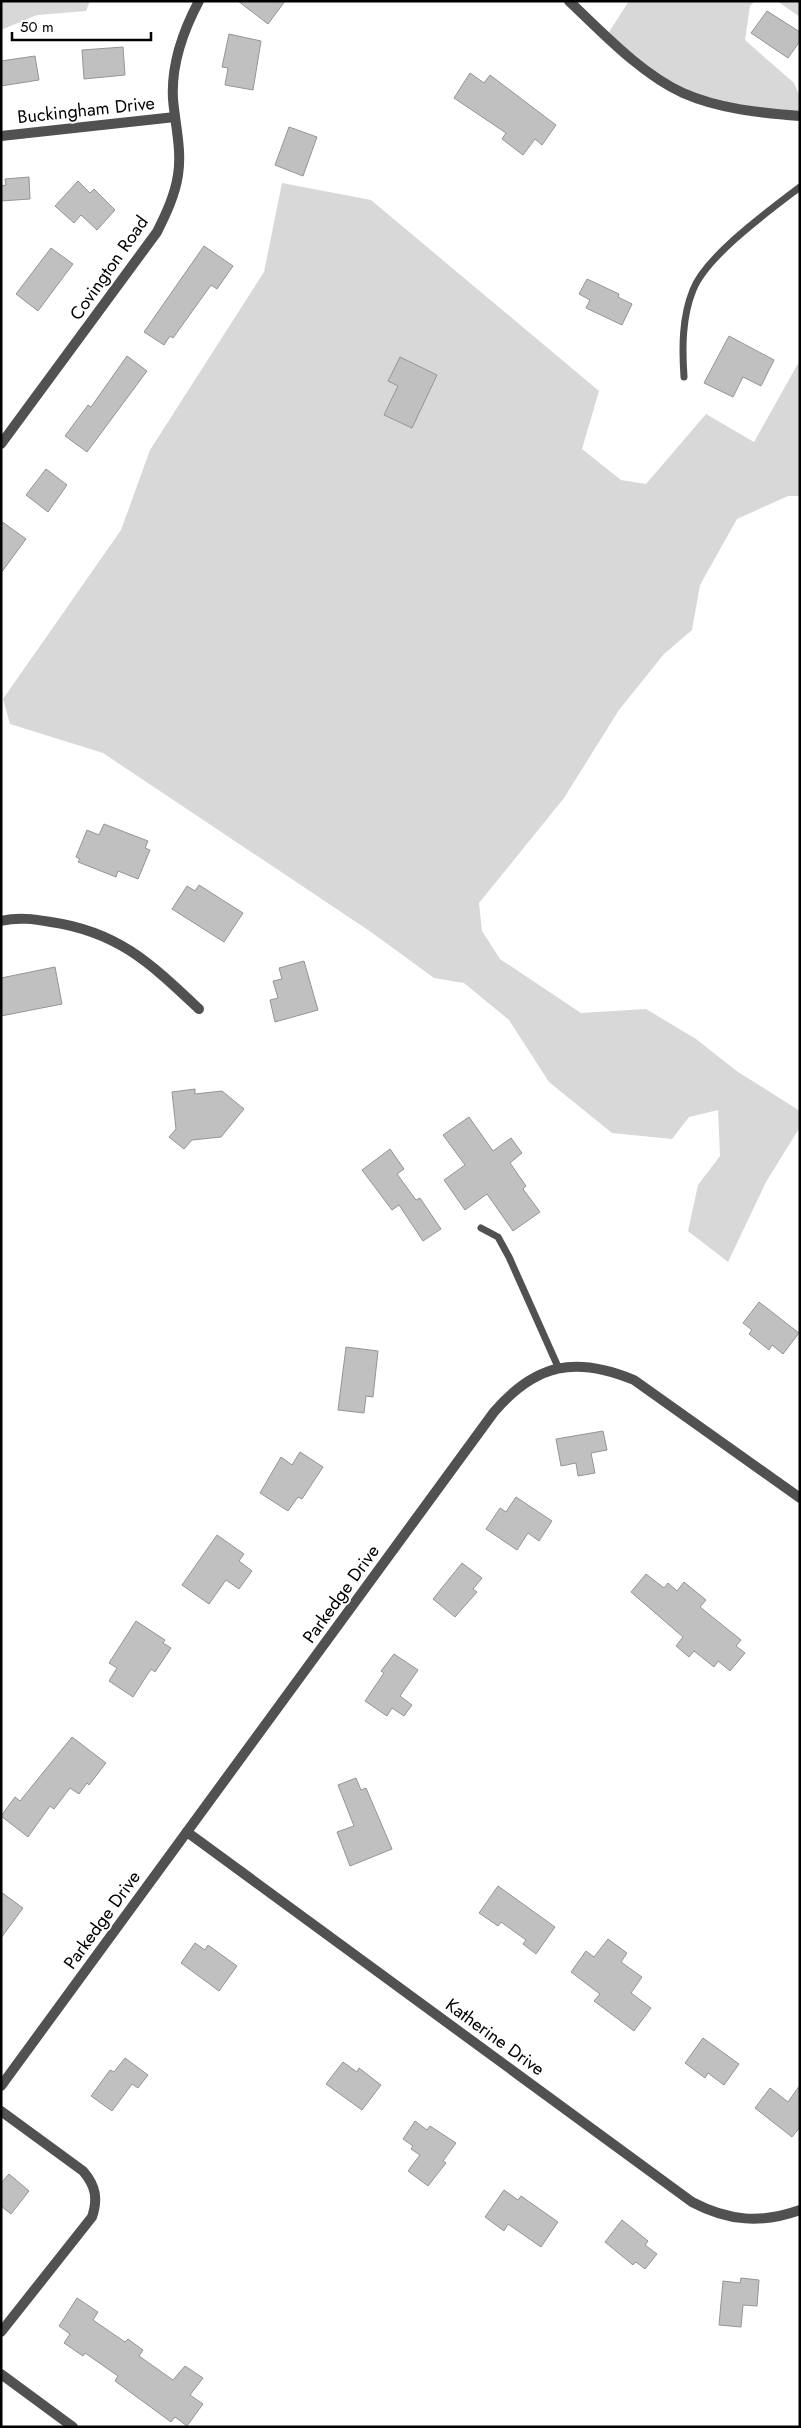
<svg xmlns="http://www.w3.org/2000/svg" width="801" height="2428" viewBox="0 0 801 2428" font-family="Jost,sans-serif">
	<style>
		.green { fill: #d8d8d8 }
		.building { fill: #c0c0c0; stroke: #959595 }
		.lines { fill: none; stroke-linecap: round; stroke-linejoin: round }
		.service { stroke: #515151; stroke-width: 7 }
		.minor { stroke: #515151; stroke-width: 10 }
		.labels { text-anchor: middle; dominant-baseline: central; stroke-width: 4; stroke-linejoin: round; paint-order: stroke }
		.street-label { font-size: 18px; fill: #000; stroke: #fff }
	</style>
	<rect width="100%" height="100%" fill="#fff"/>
	<!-- green -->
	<g class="green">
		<polygon points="1,1 90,1 86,11 37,15 1,30"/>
		<polygon points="629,1 755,1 750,6 745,40 794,83 800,97 800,116 780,115 682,92 607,35"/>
		<polygon points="777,1 800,1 800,18 800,17"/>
		<polygon points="282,183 371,200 599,391 582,449 621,480 646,484 706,414 754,442 800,360 800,496 788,496 737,519 700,585 692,630 664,654 619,710 564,798 479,903 482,931 500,959 581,1013 646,1009 696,1039 738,1072 800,1111 800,1127 766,1182 728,1262 688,1231 698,1185 720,1156 718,1110 689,1117 672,1139 612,1133 549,1082 509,1020 464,983 434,978 371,932 103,753 10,724 3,699 121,530 150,450 264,272"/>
	</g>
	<!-- building -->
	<g class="building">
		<polygon points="238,1 285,1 268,24"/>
		<polygon points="767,11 800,32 800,41 788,58 751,33"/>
		<polygon points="229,34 261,41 253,90 225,85 228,68 222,67"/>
		<polygon points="123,47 125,75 84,79 82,50"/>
		<polygon points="35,56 39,80 1,86 1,61"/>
		<polygon points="470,73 484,83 490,75 556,125 542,145 535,139 523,155 502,139 506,133 454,98"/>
		<polygon points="289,127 317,137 303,176 275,165"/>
		<polygon points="29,177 30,199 1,201 1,186 6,185 5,179"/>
		<polygon points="78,181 90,193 94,189 115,210 97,230 81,215 74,223 55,206"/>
		<polygon points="204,246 233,266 217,289 211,285 173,338 170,336 164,345 144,332"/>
		<polygon points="51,248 73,264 38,311 16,294"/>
		<polygon points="587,279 619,294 618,297 632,304 622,325 586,308 590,300 579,294"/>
		<polygon points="729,336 774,360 761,386 743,377 733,397 704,383"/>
		<polygon points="127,356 147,371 87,452 65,436 88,405 91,407"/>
		<polygon points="400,357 437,375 412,428 384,415 398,386 388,381"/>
		<polygon points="46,469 67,485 48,512 26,495"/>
		<polygon points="1,521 26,539 1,573"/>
		<polygon points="104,824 148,841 145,848 150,850 138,879 118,871 116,877 78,862 80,859 76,857 87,830 99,835"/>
		<polygon points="199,885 243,913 224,942 172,909 187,886 195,891"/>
		<polygon points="304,961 318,1010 275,1022 270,1000 278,998 273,981 282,979 279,968"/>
		<polygon points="55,967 62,1004 1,1016 1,978"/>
		<polygon points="195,1089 195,1094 222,1091 244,1109 221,1137 192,1140 184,1149 169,1137 176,1129 172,1092"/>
		<polygon points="469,1117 493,1151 511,1138 522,1153 510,1163 526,1186 523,1189 540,1212 513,1231 487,1194 465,1210 444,1180 465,1165 443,1135"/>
		<polygon points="390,1149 404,1169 397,1174 416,1200 420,1198 441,1229 423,1241 399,1205 392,1210 362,1170"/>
		<polygon points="759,1302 799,1333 783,1354 772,1345 769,1350 749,1334 752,1330 743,1323"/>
		<polygon points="346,1347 378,1351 373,1397 366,1396 364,1413 338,1410"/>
		<polygon points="603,1431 607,1450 591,1453 595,1473 578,1476 576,1463 561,1466 556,1439"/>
		<polygon points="300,1452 323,1467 302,1499 298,1497 288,1511 260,1493 281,1457 292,1465"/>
		<polygon points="516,1497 552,1521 539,1541 528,1533 517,1550 486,1529 500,1508 506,1512"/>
		<polygon points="217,1535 244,1554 239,1561 252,1571 239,1589 226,1580 209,1604 182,1585"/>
		<polygon points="462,1563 482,1578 473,1589 477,1592 455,1617 433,1599"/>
		<polygon points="646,1574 664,1588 668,1583 677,1591 684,1582 706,1600 700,1607 741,1640 736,1646 745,1653 730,1671 718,1661 714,1667 694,1651 689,1657 676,1646 683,1637 631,1592"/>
		<polygon points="136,1621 165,1640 163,1643 171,1648 155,1672 151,1669 133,1697 109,1681 117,1668 109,1663"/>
		<polygon points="394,1654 418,1670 400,1696 412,1705 404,1716 392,1708 387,1716 365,1701 384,1673 381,1671"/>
		<polygon points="72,1737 106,1763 89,1785 87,1783 79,1794 70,1788 54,1809 50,1806 28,1837 1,1816 15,1797 20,1801"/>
		<polygon points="356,1778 361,1790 366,1788 392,1849 350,1866 337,1832 354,1826 338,1785"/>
		<polygon points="498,1886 555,1927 536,1954 523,1944 526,1940 501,1922 498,1926 479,1913"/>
		<polygon points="1,1892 23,1908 1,1938"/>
		<polygon points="608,1939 627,1953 621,1962 642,1977 631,1993 651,2008 634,2031 594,2001 600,1994 571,1972 586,1951 594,1957"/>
		<polygon points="195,1943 205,1950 208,1945 237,1966 219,1991 181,1963"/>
		<polygon points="703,2038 739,2064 724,2085 708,2073 705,2078 685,2063"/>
		<polygon points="125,2058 148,2075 138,2088 132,2084 112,2111 91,2096 110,2070 114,2072"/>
		<polygon points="343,2062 357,2072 359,2068 381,2085 362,2110 326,2084"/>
		<polygon points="800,2085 800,2127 792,2137 755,2108 770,2088 788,2102"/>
		<polygon points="415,2121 427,2130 430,2126 456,2143 443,2161 446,2163 428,2186 408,2171 420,2155 411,2149 413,2146 403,2139"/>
		<polygon points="9,2174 29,2191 11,2214 1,2206 1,2183"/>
		<polygon points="504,2190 518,2200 521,2196 558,2222 541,2247 508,2224 504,2231 485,2217"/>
		<polygon points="622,2220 648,2241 645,2245 657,2254 645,2269 636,2262 633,2265 605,2242"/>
		<polygon points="741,2278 759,2280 757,2306 743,2305 741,2327 719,2325 723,2281 740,2283"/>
		<polygon points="77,2298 98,2312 93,2320 125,2342 128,2339 143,2350 139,2356 173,2380 185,2366 203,2378 190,2395 203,2404 187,2426 175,2417 171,2422 115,2381 118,2376 85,2353 83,2356 64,2343 70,2334 59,2326"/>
	</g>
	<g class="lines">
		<!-- service -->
		<g class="service">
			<path d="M684,377C682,348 682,317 693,290C706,256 770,210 800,187"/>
			<polyline points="481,1228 498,1237 509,1257 559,1369"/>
		</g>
		<!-- minor -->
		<g class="minor">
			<path d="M569,1C602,32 641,74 683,93C719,109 761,113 800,116"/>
			<polyline points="1,136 175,117"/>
			<path d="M1,444L157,232C166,214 175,195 178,175C182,150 175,124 173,99C171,65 183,31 199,1"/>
			<path d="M1,921C18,917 34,919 51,922C119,932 151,964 199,1009"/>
			<path d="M187,1832L692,2202C728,2221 761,2224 800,2210"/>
			<path d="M1,2086L494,1412C536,1363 576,1356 634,1380L800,1498"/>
			<path d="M1,2111L83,2171C96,2186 98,2199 92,2217L1,2332"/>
			<polyline points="1,2374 73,2427"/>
		</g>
	</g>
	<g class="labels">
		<!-- street labels -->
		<g class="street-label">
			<text transform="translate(86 110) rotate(-6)">Buckingham Drive</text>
			<text transform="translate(109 268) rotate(-55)">Covington Road</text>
			<text transform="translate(341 1594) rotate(-54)">Parkedge Drive</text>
			<text transform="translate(102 1920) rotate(-54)">Parkedge Drive</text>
			<text transform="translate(495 2037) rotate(36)">Katherine Drive</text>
		</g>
	</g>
	<!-- border -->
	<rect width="801" height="2428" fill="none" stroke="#000000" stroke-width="5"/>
	<!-- scale -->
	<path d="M12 32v8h139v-8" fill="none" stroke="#000000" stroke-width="2.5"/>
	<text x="20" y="32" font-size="15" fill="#000000" stroke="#ffffff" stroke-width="4" paint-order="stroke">50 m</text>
</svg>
